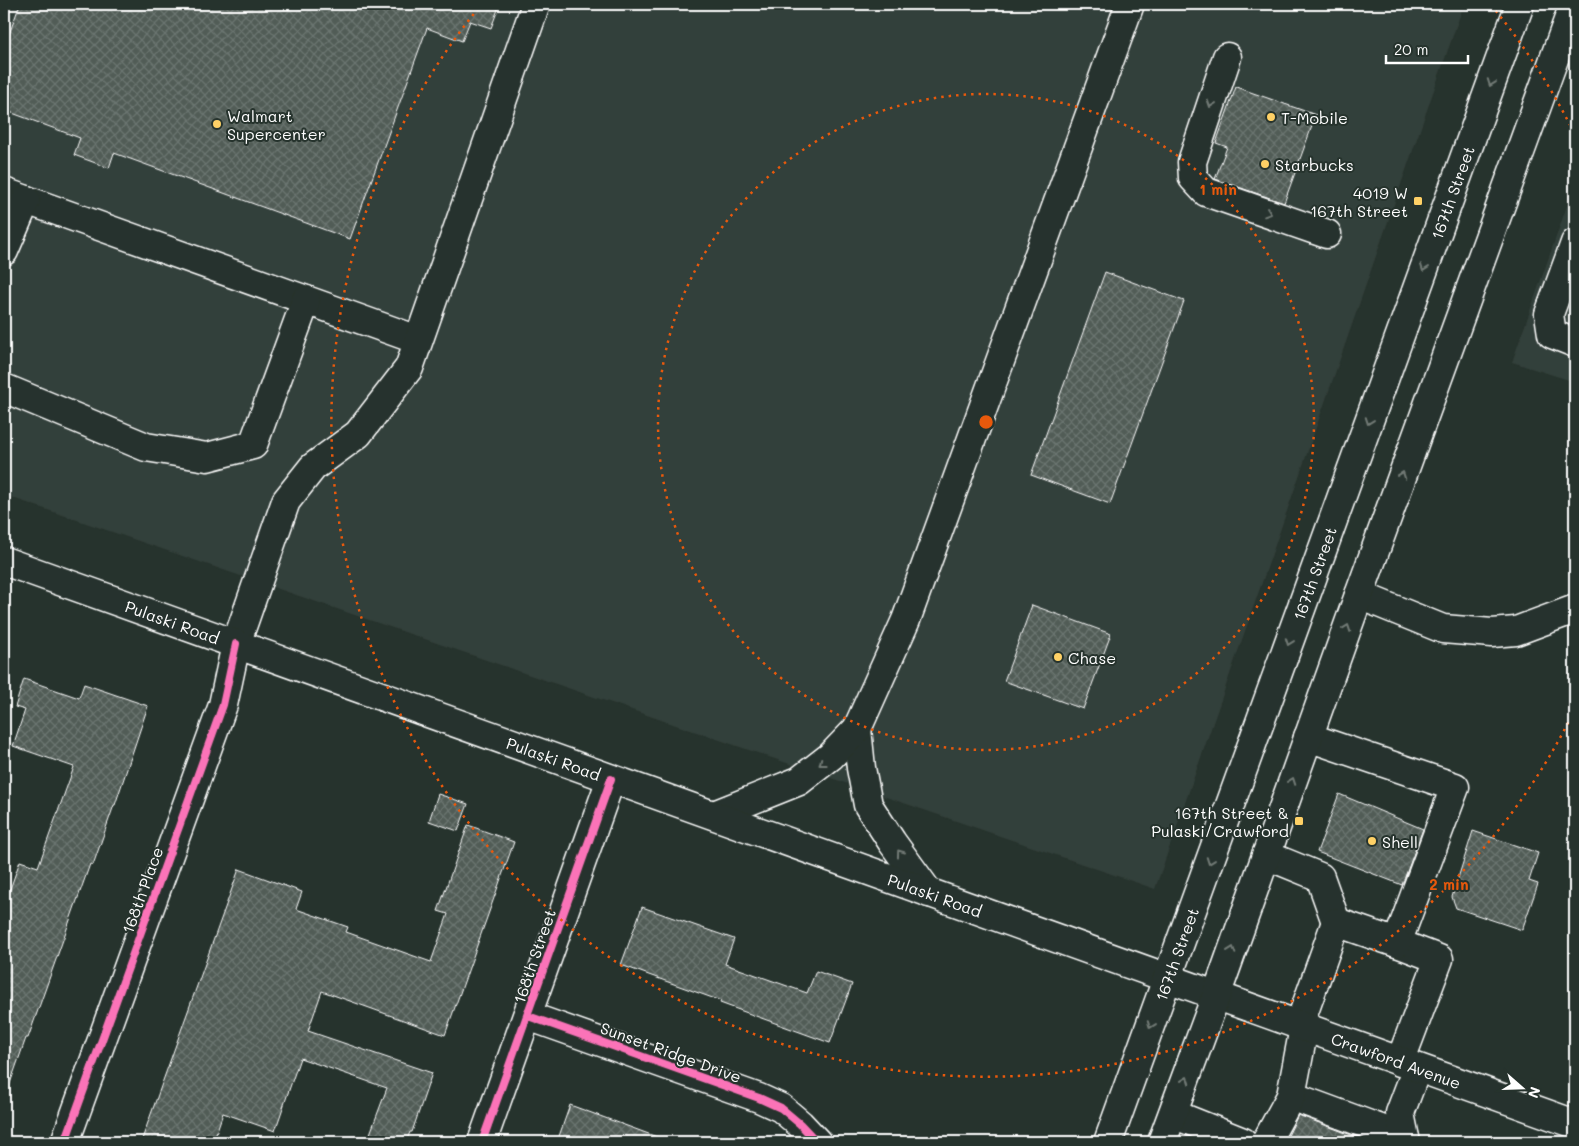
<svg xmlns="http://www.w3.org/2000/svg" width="1579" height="1146" viewBox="0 0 1579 1146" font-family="Mali,sans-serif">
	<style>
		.built { fill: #333f3a }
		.building { fill: url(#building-cross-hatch); stroke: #fff }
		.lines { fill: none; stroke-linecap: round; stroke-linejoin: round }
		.minor-casing { stroke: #fff; stroke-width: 31 }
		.major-casing { stroke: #fff; stroke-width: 31 }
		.minor { stroke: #26332d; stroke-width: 28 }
		.major { stroke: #26332d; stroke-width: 28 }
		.cycleway-casing { stroke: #26332d; stroke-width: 11 }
		.cycleway { stroke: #fb73b8; stroke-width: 8 }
		.oneway { stroke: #727a76 }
		.ring { fill: none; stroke: #e8590c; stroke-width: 2.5; stroke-dasharray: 2.5 5 }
		.poi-dot { fill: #ffd166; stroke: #26332d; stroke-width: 2 }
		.labels { text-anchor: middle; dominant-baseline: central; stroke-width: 4; stroke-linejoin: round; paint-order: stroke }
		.poi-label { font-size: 16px; fill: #fff; stroke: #26332d; text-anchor: start }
		.street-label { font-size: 16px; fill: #fff; stroke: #26332d }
		.centre { fill: #e8590c; stroke: #26332d; stroke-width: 2.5 }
		.ring-label { font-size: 15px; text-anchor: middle; font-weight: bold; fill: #e8590c; stroke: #26332d; stroke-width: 4; stroke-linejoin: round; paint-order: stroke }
	</style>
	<defs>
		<pattern id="building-cross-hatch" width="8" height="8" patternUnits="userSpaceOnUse" patternTransform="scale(1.25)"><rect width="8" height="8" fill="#515c57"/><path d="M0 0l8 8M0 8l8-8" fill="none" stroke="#6b7470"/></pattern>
	</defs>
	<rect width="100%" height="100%" fill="#26332d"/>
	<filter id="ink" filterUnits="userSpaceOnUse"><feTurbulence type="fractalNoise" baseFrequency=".02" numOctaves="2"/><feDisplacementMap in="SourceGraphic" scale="10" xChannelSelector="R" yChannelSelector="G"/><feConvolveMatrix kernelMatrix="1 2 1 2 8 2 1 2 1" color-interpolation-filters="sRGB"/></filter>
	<g filter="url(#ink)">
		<!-- built -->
		<g class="built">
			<polygon points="4,4 1464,4 1155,889 4,495"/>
			<polygon points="1575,183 1575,382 1512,362"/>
		</g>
		<!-- building -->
		<g class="building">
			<polygon points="20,4 500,4 491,28 470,21 462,41 427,28 350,239 114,153 109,168 74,155 80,138 4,110 4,48"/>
			<polygon points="1236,87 1316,115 1284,203 1215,179 1227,147 1216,143"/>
			<polygon points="1105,272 1184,301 1110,504 1031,475"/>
			<polygon points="1032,605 1111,634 1083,709 1004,681"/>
			<polygon points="24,679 79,698 84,684 148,706 115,805 114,805 93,865 90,864 28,1038 26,1038 7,1092 4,1092 4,906 20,861 38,867 74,767 13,746 25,710 15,707"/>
			<polygon points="438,794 468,804 458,831 429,821"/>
			<polygon points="1339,794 1423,829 1402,885 1317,852"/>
			<polygon points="468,825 514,842 445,1035 322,991 308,1031 432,1073 412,1132 410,1132 406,1142 367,1142 387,1088 300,1058 275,1131 223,1113 213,1142 141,1142 239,869 302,892 296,909 348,927 346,932 431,962 448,914 438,911"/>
			<polygon points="1473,831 1538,853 1529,881 1538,884 1522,930 1456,908 1452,897"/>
			<polygon points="642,907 734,939 725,964 807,993 816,971 852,984 830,1043 720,1003 721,1001 621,965"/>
			<polygon points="570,1105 665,1140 664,1142 557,1142"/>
			<polygon points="1298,1115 1370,1142 1285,1142"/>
		</g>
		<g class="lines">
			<defs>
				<g id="minor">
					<polyline points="1227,57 1192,162 1193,178 1206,192 1327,234"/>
					<polyline points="4,192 418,340"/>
					<polyline points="1575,243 1549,314 1552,334 1575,343"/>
					<polyline points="4,251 26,200"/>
					<polyline points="4,388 146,447 207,457 253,445 306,300"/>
					<polyline points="1359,595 1443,629 1492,633 1516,631 1575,609"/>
					<polyline points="857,729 861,768 868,805 892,842 929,893"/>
					<polyline points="1308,737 1455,787 1397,943 1439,959 1400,1062"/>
					<polyline points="714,815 799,781 831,756 857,729 906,620 1130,4"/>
					<polyline points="1266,855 1320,877 1336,922"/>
					<polyline points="528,1016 759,1098 781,1108 800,1124 817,1142"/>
					<polyline points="1299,1026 1336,922 1397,943"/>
					<polyline points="1291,1096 1405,1138"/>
					<polyline points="1173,1114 1243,1142"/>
					<polyline points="65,1142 223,705 236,644 286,501 313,467 358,434 409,368 536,4"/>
					<polyline points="482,1142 611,779"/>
					<polyline points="1266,1142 1291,1096 1304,1028"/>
					<polyline points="1403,1142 1405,1138 1400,1113 1417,1068"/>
				</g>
				<g id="major">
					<path id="s1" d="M4,561L1575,1124"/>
					<path id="s2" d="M1108,1142L1520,4"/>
					<polyline points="1162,1142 1216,996 1359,595 1574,4"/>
				</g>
			</defs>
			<!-- minor casing -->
			<use href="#minor" class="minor-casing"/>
			<!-- major casing -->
			<use href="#major" class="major-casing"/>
			<!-- minor -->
			<use href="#minor" class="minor"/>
			<!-- major -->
			<use href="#major" class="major"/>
			<defs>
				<g id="cycleway">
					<polyline points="528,1016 759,1098 781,1108 800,1124 817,1142"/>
					<polyline points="65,1142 223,705 236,644"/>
					<polyline points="482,1142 611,779"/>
				</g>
			</defs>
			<!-- cycleway casing -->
			<use href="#cycleway" class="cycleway-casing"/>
			<!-- cycleway -->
			<use href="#cycleway" class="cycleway"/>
		</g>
		<!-- one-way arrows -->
		<defs><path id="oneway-chevron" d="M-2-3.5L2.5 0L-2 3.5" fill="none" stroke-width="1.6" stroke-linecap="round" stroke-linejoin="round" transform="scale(1.25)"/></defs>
		<g class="oneway">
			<use href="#oneway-chevron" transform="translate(1491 83) rotate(110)"/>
			<use href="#oneway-chevron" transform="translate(1211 104) rotate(109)"/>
			<use href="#oneway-chevron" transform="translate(1268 213) rotate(19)"/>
			<use href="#oneway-chevron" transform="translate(1424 268) rotate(110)"/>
			<use href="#oneway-chevron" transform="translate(1369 421) rotate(110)"/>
			<use href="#oneway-chevron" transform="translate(1402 475) rotate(-70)"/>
			<use href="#oneway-chevron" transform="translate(1347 628) rotate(-70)"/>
			<use href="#oneway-chevron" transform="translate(1289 642) rotate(110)"/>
			<use href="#oneway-chevron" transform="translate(822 763) rotate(142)"/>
			<use href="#oneway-chevron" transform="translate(1292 781) rotate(-70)"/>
			<use href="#oneway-chevron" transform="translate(900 853) rotate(-126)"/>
			<use href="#oneway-chevron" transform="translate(1210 861) rotate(110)"/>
			<use href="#oneway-chevron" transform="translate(1232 950) rotate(-71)"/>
			<use href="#oneway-chevron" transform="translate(1151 1025) rotate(110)"/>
			<use href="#oneway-chevron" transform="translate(1186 1080) rotate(-70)"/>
		</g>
	</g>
	<!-- distance rings -->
	<g class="ring">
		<circle cx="986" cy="422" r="328"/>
		<path d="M1575 709A655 655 0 1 1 481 5M1491 5A655 655 0 0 1 1575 135"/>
	</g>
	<!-- markers -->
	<g class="poi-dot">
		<circle cx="1271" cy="117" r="5"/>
		<circle cx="217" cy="124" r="5"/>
		<circle cx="1265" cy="164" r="5"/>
		<rect x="1413" y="196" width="10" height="10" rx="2.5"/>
		<circle cx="1058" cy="657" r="5"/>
		<rect x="1294" y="816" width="10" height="10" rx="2.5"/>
		<circle cx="1372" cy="841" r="5"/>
	</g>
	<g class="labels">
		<!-- poi labels -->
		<g class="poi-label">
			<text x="227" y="115">Walmart<tspan x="227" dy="18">Supercenter</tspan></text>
			<text x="1281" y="117">T-Mobile</text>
			<text x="1275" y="164">Starbucks</text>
			<text x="1408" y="192" text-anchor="end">4019 W<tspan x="1408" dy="18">167th Street</tspan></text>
			<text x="1068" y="657">Chase</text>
			<text x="1289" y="812" text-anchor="end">167th Street &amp;<tspan x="1289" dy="18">Pulaski/Crawford</tspan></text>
			<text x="1382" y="841">Shell</text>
		</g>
		<!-- street labels -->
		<g class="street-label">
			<text stroke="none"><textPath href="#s2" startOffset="1010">167th Street</textPath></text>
			<text stroke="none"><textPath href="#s2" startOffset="605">167th Street</textPath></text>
			<text stroke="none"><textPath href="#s1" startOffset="179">Pulaski Road</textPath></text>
			<text stroke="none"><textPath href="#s1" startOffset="584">Pulaski Road</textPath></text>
			<text transform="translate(142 890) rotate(-70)">168th Place</text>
			<text stroke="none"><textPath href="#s1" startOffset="989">Pulaski Road</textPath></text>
			<text stroke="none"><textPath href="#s2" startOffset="200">167th Street</textPath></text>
			<text transform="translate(534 956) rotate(-71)">168th Street</text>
			<text transform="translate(671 1052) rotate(20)">Sunset Ridge Drive</text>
			<text stroke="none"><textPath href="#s1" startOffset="1479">Crawford Avenue</textPath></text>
		</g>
	</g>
	<circle cx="986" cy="422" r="8" class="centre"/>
	<g class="ring-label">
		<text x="1218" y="195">1 min</text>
		<text x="1449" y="890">2 min</text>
	</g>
	<!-- margin -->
	<rect width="1579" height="1146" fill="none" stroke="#26332d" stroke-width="20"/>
	<rect x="10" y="10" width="1559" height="1126" fill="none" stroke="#fff" stroke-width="2" filter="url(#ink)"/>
	<!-- north arrow -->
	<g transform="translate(1522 1088) rotate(110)" stroke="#26332d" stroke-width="4" paint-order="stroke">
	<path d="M0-4L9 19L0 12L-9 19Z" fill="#ffffff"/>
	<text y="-8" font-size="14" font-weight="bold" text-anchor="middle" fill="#ffffff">N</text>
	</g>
	<!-- scale -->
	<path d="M1386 55v8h82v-8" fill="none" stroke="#ffffff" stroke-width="2.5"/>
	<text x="1394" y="55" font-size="15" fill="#ffffff" stroke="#26332d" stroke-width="4" paint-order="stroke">20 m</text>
</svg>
